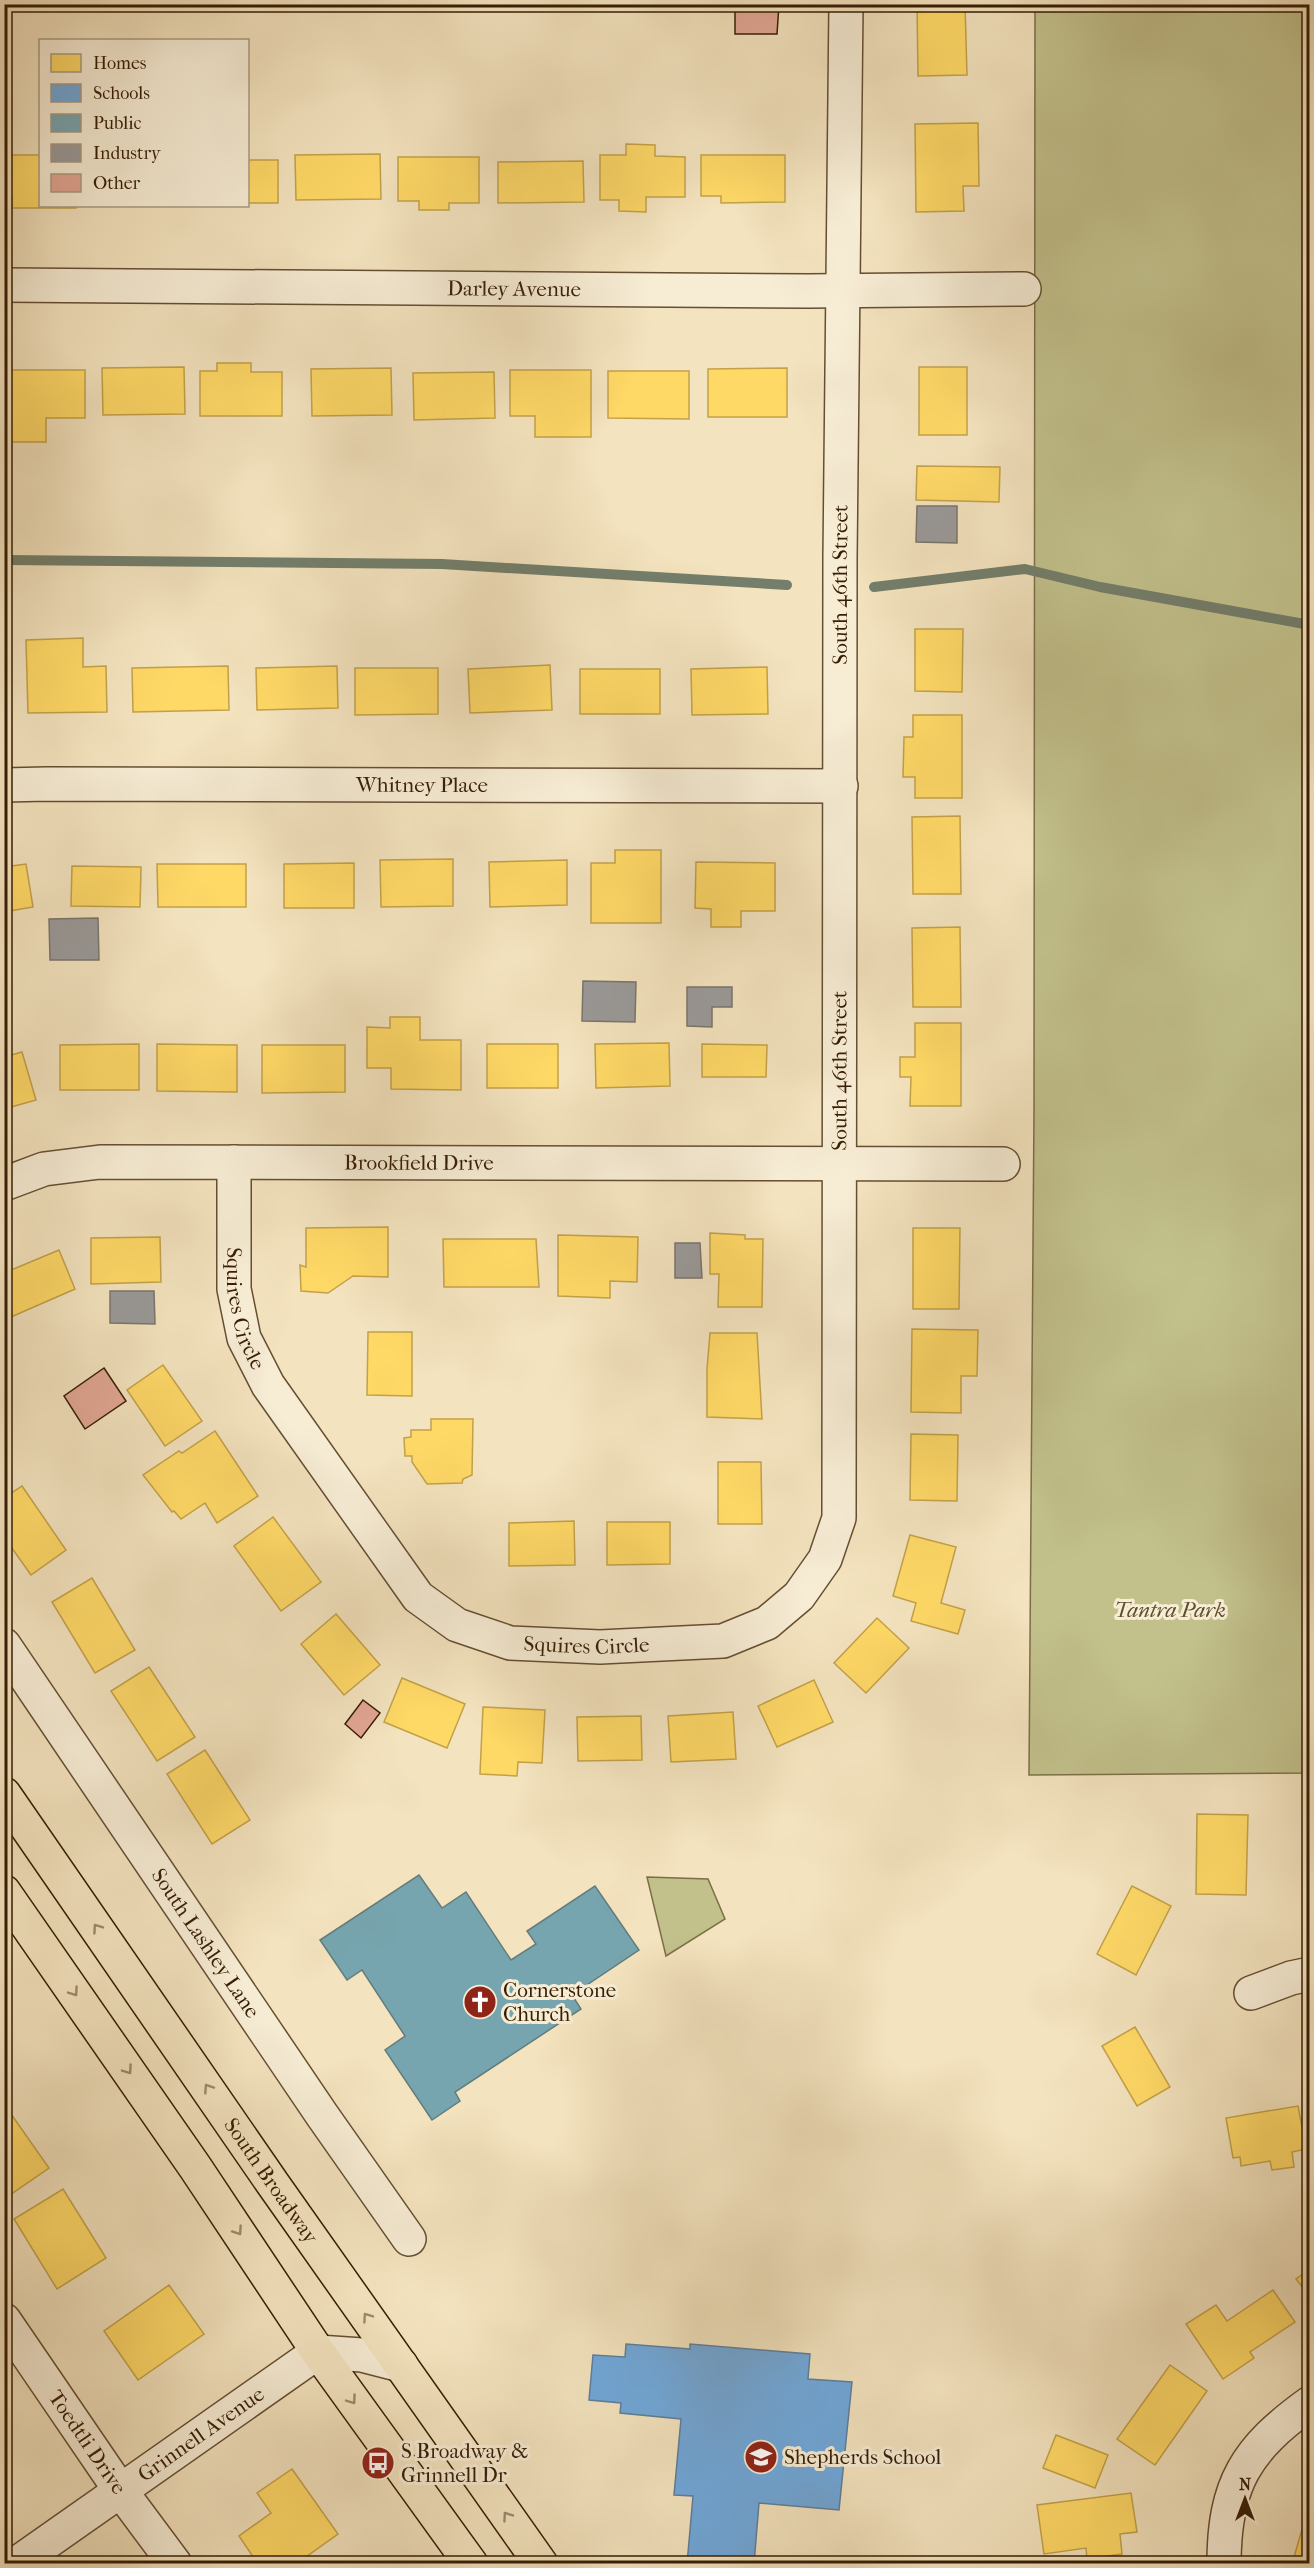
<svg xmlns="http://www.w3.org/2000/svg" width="1314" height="2568" viewBox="0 0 1314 2568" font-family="'IM FELL French Canon',serif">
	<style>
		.green { fill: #c2c18c; stroke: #7c6f48; stroke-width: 1.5 }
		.homes { fill: #ffd966; stroke: #c3a149; stroke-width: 1.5 }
		.schools { fill: #6fa8dc; stroke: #5e7e9b; stroke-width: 1.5 }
		.public { fill: #76a5af; stroke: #637c7c; stroke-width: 1.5 }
		.industry { fill: #999; stroke: #7b746c; stroke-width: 1.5 }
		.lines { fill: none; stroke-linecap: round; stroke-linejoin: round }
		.stream { stroke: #737e6b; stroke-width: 10 }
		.building { fill: #e2a694; stroke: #361d04; stroke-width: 1.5 }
		.minor-casing { stroke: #654e32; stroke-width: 36 }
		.highway-casing { stroke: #361d04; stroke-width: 36 }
		.minor { stroke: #f7edd5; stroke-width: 33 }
		.highway { stroke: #f3e3be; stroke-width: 33 }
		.oneway { stroke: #9e8a6a }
		.labels { text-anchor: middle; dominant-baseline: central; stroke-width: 6; stroke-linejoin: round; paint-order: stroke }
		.street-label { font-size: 21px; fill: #361d04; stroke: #f7edd5 }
		.park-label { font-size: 21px; font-style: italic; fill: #604e2d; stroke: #f7edd5 }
		.poi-label { font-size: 21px; fill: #361d04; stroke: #f7edd5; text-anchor: start }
	</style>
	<rect width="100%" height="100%" fill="#f3e3be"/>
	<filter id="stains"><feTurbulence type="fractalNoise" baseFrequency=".00333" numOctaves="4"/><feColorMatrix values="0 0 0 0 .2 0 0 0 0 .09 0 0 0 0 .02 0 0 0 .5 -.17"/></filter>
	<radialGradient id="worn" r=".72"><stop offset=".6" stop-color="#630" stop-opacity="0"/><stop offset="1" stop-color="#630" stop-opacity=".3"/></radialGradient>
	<!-- green -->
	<g class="green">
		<polygon points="1035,5 1309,5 1309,1773 1029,1775 1034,1110"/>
		<polygon points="647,1877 708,1879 725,1919 666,1956"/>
	</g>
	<!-- homes -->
	<g class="homes">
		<polygon points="917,4 965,4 967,75 918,76"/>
		<polygon points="978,123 979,186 963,186 964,211 916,212 915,124"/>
		<polygon points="626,144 655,145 655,156 685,157 685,197 646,197 646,212 619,211 619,200 600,200 600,155 626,155"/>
		<polygon points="380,154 381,199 296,200 295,155"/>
		<polygon points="4,155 40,155 40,206 76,206 76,208 12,208 12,197 4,197"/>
		<polygon points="701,155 785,155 785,202 721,203 721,196 701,196"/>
		<polygon points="398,157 479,157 479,203 449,203 449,210 419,210 419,201 398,201"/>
		<rect x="248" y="160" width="30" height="43"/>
		<polygon points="583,161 584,202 498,203 498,162"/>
		<polygon points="217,363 251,363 251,372 282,372 282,416 200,416 200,371 217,371"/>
		<polygon points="184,367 185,414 103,415 102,368"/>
		<rect x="919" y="367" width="48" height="68"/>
		<polygon points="391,368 392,415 312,416 311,369"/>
		<polygon points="787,368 787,417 708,417 708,369"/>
		<polygon points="4,370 85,370 85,418 46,418 46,442 11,442 11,417 4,417"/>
		<polygon points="510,370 591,370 591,437 535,437 535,416 510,416"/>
		<polygon points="608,371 689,371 689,419 608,418"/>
		<polygon points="494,372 495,418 414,420 413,373"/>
		<polygon points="917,466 1000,467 999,502 916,500"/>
		<polygon points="915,629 963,629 962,692 915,691"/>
		<polygon points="83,638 83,667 106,666 107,712 28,713 26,640"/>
		<polygon points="550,665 552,710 470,713 468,669"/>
		<polygon points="228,666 229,710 133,712 132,668"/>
		<polygon points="337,666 338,708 257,710 256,668"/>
		<polygon points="767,667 768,714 692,715 691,669"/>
		<polygon points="355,668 438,668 438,714 355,715"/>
		<rect x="580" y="669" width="80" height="45"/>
		<polygon points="913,715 962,715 962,798 915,798 915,777 903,777 904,737 913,737"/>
		<polygon points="960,816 961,894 913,894 912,817"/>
		<polygon points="615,850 661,850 661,923 591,923 591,863 615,863"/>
		<polygon points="453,859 453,906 381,907 380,860"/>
		<polygon points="567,860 567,905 490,907 489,862"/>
		<polygon points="696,862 775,863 775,911 741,911 741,927 711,927 711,909 695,908"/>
		<polygon points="354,863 354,908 284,908 284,864"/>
		<polygon points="26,864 33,907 4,912 4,867"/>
		<polygon points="157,864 246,864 246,907 158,907"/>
		<polygon points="72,866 141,867 140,907 71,906"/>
		<polygon points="960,927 961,1007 913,1007 912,928"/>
		<polygon points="390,1017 420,1017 420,1040 461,1040 461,1090 391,1089 391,1068 367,1068 367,1027 390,1028"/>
		<polygon points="915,1023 961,1023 961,1106 910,1106 911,1077 900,1077 900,1057 915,1057"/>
		<polygon points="669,1043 670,1086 596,1088 595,1044"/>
		<polygon points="139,1044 139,1090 60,1090 60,1045"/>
		<polygon points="157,1044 237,1045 237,1092 157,1091"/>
		<rect x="487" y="1044" width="71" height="44"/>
		<polygon points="702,1044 767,1045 766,1077 702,1077"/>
		<polygon points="262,1045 345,1045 345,1092 262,1093"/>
		<polygon points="22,1052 36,1100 4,1109 4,1057"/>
		<polygon points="388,1227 388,1277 353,1276 328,1293 301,1291 300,1265 306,1267 306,1228"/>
		<polygon points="913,1228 960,1228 959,1309 913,1309"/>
		<polygon points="710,1233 745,1235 745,1239 763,1239 762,1307 718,1307 719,1274 710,1274"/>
		<polygon points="558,1235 638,1237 637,1282 610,1281 610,1298 558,1296"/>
		<polygon points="160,1237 161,1282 91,1284 91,1238"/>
		<polygon points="443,1239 536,1239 539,1287 444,1287"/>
		<polygon points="59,1250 75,1289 11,1317 4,1302 4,1273"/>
		<polygon points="912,1329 978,1330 977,1376 961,1376 961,1413 911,1412"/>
		<polygon points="368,1332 412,1332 412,1396 367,1395"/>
		<polygon points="710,1333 757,1333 762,1419 707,1417 707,1369"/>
		<polygon points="163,1365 202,1421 165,1446 127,1390"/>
		<polygon points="431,1419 473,1419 472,1475 463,1479 462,1483 427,1484 412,1462 412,1456 405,1456 404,1438 411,1437 411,1430 431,1430"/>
		<polygon points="215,1431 258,1496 217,1523 205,1503 181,1519 174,1511 172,1512 143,1475 179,1451 182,1453"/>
		<polygon points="911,1434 958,1435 957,1501 910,1500"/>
		<polygon points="718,1462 761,1462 762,1524 718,1524"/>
		<polygon points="22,1486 66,1550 31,1575 4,1537 4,1498"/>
		<polygon points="273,1517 321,1582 281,1611 234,1546"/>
		<polygon points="574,1521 575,1565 509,1566 509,1523"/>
		<polygon points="607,1522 670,1522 670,1564 607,1565"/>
		<polygon points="910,1535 956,1547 941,1603 965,1610 958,1634 911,1621 916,1603 893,1596"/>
		<polygon points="92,1578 135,1650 95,1673 52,1602"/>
		<polygon points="336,1614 380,1665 344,1695 301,1644"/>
		<polygon points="877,1618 909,1648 866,1693 834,1663"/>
		<polygon points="149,1667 195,1737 157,1761 111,1691"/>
		<polygon points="402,1678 465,1704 447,1748 384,1722"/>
		<polygon points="814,1680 833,1722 777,1747 758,1706"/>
		<polygon points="483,1707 545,1710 542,1763 518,1762 517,1776 480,1774"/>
		<polygon points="733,1712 736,1759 671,1762 668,1716"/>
		<polygon points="641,1716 642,1760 578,1761 577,1717"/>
		<polygon points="205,1750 250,1820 212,1844 167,1774"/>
		<polygon points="1197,1814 1248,1815 1246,1895 1196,1894"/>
		<polygon points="1132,1886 1171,1906 1136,1975 1097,1954"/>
		<polygon points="1135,2027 1170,2087 1137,2106 1102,2046"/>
		<polygon points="4,2104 49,2168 4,2199"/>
		<polygon points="1298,2106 1306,2149 1292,2152 1294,2167 1272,2170 1270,2161 1241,2166 1240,2157 1233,2158 1226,2118"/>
		<polygon points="63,2189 106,2258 57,2289 14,2219"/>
		<polygon points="1310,2269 1310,2297 1296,2279"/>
		<polygon points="169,2285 204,2334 138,2380 104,2331"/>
		<polygon points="1273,2290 1295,2322 1250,2352 1254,2358 1223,2379 1186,2324 1216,2305 1227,2321"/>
		<polygon points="1170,2365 1207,2391 1155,2465 1117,2439"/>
		<polygon points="1056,2435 1108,2455 1095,2488 1043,2468"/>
		<polygon points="292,2469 338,2534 296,2564 258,2564 239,2536 271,2513 257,2493"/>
		<polygon points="1131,2493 1137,2532 1120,2534 1122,2554 1087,2559 1086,2548 1044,2554 1037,2505"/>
		<polygon points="1303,2526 1310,2527 1310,2564 1292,2564"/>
	</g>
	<!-- schools -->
	<polygon class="schools" points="626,2344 690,2349 690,2344 810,2354 808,2379 852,2382 839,2510 759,2503 754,2564 687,2564 693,2496 674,2495 681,2419 620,2413 621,2403 589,2400 593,2355 625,2357"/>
	<!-- public -->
	<polygon class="public" points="419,1875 442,1908 466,1892 511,1960 536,1944 527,1931 595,1886 639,1950 572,1995 581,2009 455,2092 460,2101 432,2120 385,2050 405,2036 362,1970 347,1980 320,1940"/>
	<!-- industry -->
	<g class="industry">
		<polygon points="917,506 957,506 957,543 916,542"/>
		<polygon points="98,918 99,960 50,960 49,919"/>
		<polygon points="583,981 636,982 635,1022 582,1021"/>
		<polygon points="687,987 732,987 732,1007 712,1007 712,1027 687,1026"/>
		<polygon points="675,1243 700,1243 702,1278 675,1278"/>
		<polygon points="110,1291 154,1291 155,1324 110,1323"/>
	</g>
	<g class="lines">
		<!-- stream -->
		<g class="stream">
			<polyline points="4,560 442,564 787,585"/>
			<polyline points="874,587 1025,569 1100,587 1310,625"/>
		</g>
	</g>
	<!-- building -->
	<g class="building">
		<polygon points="735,4 779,4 777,34 735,34"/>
		<polygon points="104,1368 126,1401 85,1429 64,1396"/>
		<polygon points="363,1700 380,1713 361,1738 345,1724"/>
	</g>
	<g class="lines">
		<defs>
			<g id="minor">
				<path id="s1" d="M4,285L808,291L1024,289"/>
				<path id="s2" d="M4,785L47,784L841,786"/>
				<path id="s3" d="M234,1162V1289L244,1338L268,1385L418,1597L457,1625L510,1643L600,1647L723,1641L767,1623L799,1596L825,1559L839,1518L840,558L846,4"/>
				<path id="s4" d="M4,1184L44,1169L100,1162L1003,1164"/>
				<path id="s5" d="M4,1645L322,2115L409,2239"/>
				<polyline points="1251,1993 1291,1978 1310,1974"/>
				<path id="s6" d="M4,2320L120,2490L175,2564"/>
				<path id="s7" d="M16,2564L318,2352L362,2355L401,2365"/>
				<path d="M1224,2564C1224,2484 1246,2449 1310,2403"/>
			</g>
			<g id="highway">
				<path id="s8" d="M4,1794L273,2184L541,2564"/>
				<polyline points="4,1892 195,2167 318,2352 471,2564"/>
			</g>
		</defs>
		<!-- minor casing -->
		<use href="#minor" class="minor-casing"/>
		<!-- highway casing -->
		<use href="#highway" class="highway-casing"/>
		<!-- minor -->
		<use href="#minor" class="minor"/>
		<!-- highway -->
		<use href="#highway" class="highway"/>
	</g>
	<!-- one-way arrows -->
	<defs><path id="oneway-chevron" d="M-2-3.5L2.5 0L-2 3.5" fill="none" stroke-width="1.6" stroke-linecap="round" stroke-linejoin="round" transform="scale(1.5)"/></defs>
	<g class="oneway">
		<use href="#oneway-chevron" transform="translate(97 1928) rotate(-125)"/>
		<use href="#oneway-chevron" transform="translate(74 1992) rotate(55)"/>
		<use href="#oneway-chevron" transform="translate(128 2070) rotate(55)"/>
		<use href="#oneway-chevron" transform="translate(208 2088) rotate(-124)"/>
		<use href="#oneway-chevron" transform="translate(238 2231) rotate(56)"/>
		<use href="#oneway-chevron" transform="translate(367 2317) rotate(-125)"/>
		<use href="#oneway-chevron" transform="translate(352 2400) rotate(55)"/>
		<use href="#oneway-chevron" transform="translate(507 2516) rotate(-125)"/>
	</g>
	<!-- icons -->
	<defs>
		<symbol id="church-disc" viewBox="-11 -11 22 22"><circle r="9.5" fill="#8f2418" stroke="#f7edd5"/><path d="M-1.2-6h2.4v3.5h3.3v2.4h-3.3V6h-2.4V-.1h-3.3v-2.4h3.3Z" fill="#fff"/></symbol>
		<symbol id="school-disc" viewBox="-11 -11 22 22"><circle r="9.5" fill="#8f2418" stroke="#f7edd5"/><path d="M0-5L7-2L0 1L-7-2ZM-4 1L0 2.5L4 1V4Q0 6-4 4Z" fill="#fff"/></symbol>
		<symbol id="bus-disc" viewBox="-11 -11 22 22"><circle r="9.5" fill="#8f2418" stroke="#f7edd5"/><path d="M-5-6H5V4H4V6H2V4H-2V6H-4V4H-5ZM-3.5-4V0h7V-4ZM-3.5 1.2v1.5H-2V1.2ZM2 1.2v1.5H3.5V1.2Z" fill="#fff"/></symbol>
	</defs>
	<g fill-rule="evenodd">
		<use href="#church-disc" x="461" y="1983" width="38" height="38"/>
		<use href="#school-disc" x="742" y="2438" width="38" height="38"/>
		<use href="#bus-disc" x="359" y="2444" width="38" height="38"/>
	</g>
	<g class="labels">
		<!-- street labels -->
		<g class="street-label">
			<text stroke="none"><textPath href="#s1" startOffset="510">Darley Avenue</textPath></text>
			<text stroke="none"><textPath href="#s3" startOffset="1918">South 46th Street</textPath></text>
			<text stroke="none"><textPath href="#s2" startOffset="418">Whitney Place</textPath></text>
			<text stroke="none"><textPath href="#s3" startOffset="1432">South 46th Street</textPath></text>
			<text stroke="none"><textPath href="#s4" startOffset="418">Brookfield Drive</textPath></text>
			<text stroke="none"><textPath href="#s3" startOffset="148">Squires Circle</textPath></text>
			<text stroke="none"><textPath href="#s3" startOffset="670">Squires Circle</textPath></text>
			<text stroke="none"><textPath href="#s5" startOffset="360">South Lashley Lane</textPath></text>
			<text stroke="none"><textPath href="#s8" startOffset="470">South Broadway</textPath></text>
			<text stroke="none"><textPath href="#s7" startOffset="226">Grinnell Avenue</textPath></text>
			<text stroke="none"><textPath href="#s6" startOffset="148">Toedtli Drive</textPath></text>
		</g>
		<!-- park labels -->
		<g class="park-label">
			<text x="1170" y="1610">Tantra Park</text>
		</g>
		<!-- poi labels -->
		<g class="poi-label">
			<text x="503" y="1990">Cornerstone<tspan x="503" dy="24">Church</tspan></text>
			<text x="401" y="2451">S Broadway &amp;<tspan x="401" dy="24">Grinnell Dr</tspan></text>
			<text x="784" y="2457">Shepherds School</text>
		</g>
	</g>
	<!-- margin -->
	<rect width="1314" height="2568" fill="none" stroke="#f3e3be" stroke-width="24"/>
	<rect x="6" y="6" width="1302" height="2556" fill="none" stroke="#361d04" stroke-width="3"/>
	<rect x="12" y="12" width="1290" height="2544" fill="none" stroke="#361d04" stroke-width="1.5"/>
	<!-- legend -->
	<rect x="39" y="39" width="210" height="168" fill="#f7edd5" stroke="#aa9a81" stroke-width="1.5"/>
	<rect x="51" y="54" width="30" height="18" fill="#ffd966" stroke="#aa9a81" stroke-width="1.5"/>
	<text x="93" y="69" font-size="18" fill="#361d04">Homes</text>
	<rect x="51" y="84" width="30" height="18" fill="#6fa8dc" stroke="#aa9a81" stroke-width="1.5"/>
	<text x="93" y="99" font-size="18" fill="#361d04">Schools</text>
	<rect x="51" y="114" width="30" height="18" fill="#76a5af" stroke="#aa9a81" stroke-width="1.5"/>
	<text x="93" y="129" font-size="18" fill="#361d04">Public</text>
	<rect x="51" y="144" width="30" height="18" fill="#999999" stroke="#aa9a81" stroke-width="1.5"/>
	<text x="93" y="159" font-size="18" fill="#361d04">Industry</text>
	<rect x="51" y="174" width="30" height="18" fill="#e2a694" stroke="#aa9a81" stroke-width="1.5"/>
	<text x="93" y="189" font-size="18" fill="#361d04">Other</text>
	<!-- north arrow -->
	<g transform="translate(1245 2499)" stroke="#f7edd5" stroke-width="4.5" paint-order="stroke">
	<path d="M0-4.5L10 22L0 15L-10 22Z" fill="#361d04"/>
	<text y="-9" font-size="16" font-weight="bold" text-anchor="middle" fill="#361d04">N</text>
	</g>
	<rect width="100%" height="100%" filter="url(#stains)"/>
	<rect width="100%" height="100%" fill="url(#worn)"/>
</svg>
